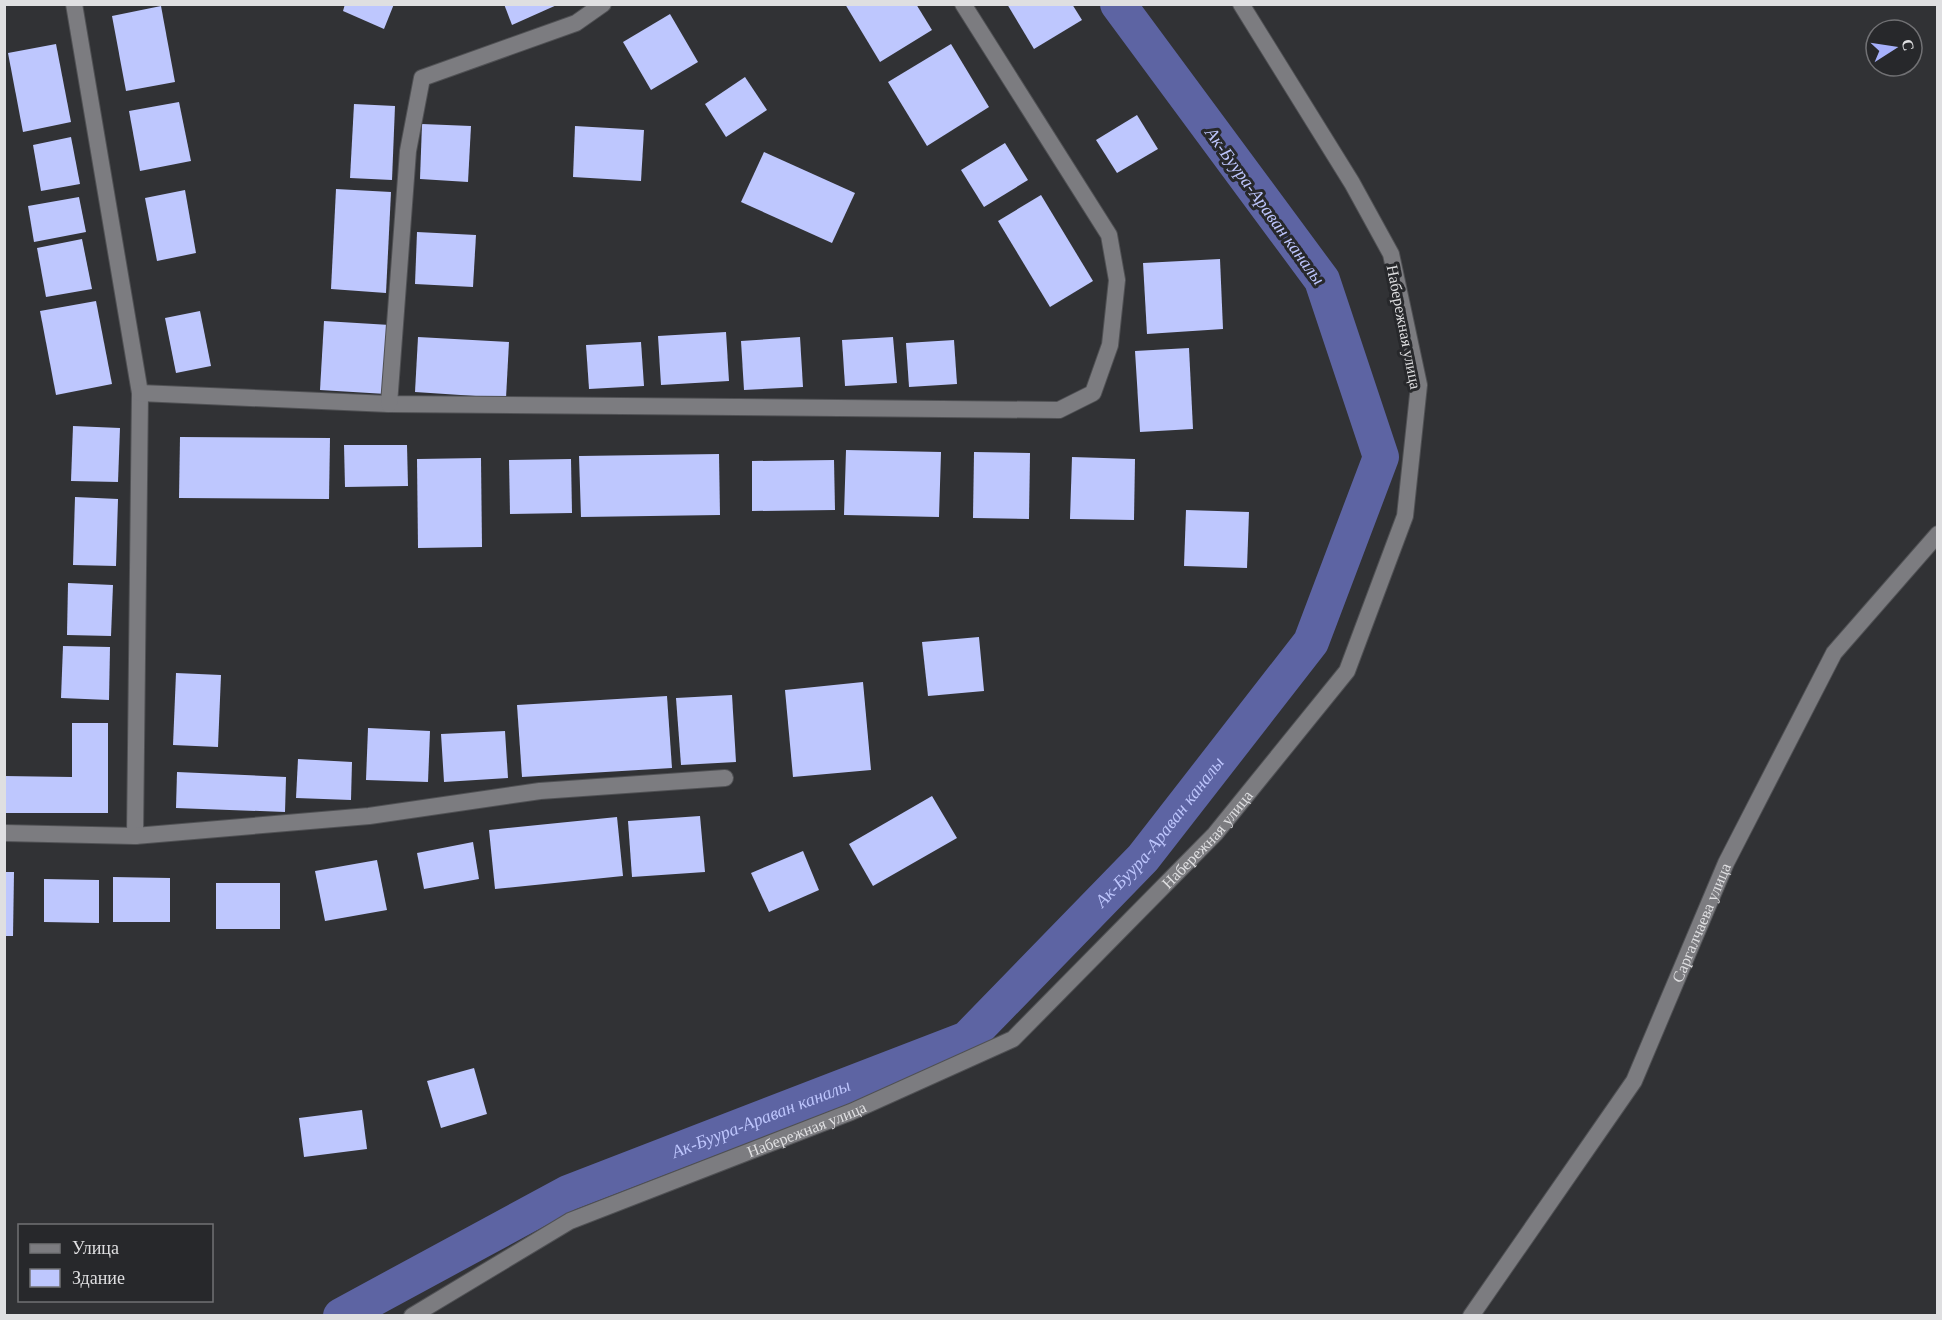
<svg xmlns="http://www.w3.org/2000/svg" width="1942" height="1320" viewBox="0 0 1942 1320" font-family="'Times New Roman',serif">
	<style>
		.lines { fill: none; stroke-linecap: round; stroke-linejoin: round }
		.canal { stroke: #5d64a3; stroke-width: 36 }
		.building { fill: #bec7fe }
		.minor-casing { stroke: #505154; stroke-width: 18 }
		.minor { stroke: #7c7c80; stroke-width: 16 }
		.labels { text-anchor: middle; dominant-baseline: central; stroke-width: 6; stroke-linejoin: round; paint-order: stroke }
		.street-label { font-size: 16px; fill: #dfdfe1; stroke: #27282b }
		.water-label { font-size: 18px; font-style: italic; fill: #bdc5fc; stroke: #27282b }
	</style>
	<rect width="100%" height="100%" fill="#313235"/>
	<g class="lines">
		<!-- canal -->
		<path class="canal" id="s1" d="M341,1316L568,1193L967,1039L1143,858L1311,642L1381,457L1322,280L1118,4"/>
	</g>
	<!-- building -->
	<g class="building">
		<polygon points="345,4 394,4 384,29 343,11"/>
		<polygon points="504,4 559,4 512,25"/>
		<polygon points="845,4 916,4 932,30 880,62"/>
		<polygon points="1007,4 1072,4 1082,20 1034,49"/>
		<polygon points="161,6 175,82 126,91 112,16"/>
		<polygon points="670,14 698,62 651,90 623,42"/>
		<polygon points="56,44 71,122 23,132 8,53"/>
		<polygon points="951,44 989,107 927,146 888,82"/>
		<polygon points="745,77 767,110 726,137 705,104"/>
		<polygon points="179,102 191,161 140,171 129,111"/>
		<polygon points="354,104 395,106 392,180 350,178"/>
		<polygon points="1137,115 1158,149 1117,173 1096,140"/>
		<polygon points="422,124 471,126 468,182 420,179"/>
		<polygon points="575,126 644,130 641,181 573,177"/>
		<polygon points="71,137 80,184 41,191 33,145"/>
		<polygon points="1005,143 1028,180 984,207 961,170"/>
		<polygon points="764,152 855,193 832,243 741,202"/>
		<polygon points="336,189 391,192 386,293 331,289"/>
		<polygon points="185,190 196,253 157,261 145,198"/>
		<polygon points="1041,195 1093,281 1050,307 998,221"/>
		<polygon points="79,197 86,232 34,242 28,206"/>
		<polygon points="417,232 476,235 473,287 415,284"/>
		<polygon points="82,239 92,289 46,297 37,248"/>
		<polygon points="1220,259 1223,329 1147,334 1143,263"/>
		<polygon points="96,301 112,384 56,395 40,311"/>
		<polygon points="200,311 211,366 176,373 165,318"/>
		<polygon points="324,321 390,325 386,394 320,390"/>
		<polygon points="726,332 729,381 661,385 658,336"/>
		<polygon points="418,337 509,342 506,398 415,392"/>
		<polygon points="800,337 803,387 744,390 741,341"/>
		<polygon points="893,337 897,383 845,386 842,340"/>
		<polygon points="954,340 957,384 909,387 906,343"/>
		<polygon points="641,342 644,386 589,389 586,345"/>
		<polygon points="1189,348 1193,429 1140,432 1135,351"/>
		<polygon points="73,426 120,428 118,482 71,481"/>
		<polygon points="180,437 330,438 329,499 179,498"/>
		<polygon points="344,445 407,445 408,486 345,487"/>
		<polygon points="846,450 941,452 939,517 844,515"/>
		<polygon points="974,452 1030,453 1029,519 973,518"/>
		<polygon points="719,454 720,515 581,517 579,456"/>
		<polygon points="1072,457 1135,459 1134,520 1070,519"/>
		<polygon points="481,458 482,547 418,548 417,459"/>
		<polygon points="571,459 572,513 510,514 509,460"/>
		<polygon points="834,460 835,510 752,511 752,461"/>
		<polygon points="75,497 118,499 116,566 73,565"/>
		<polygon points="1186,510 1249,512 1247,568 1184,566"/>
		<polygon points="68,583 113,585 111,636 67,635"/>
		<polygon points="979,637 984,691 928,696 922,642"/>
		<polygon points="63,646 110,647 109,700 61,698"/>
		<polygon points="176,673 221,675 218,747 173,745"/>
		<polygon points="863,682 871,770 793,777 785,690"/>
		<polygon points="732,695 736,762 681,765 676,698"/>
		<polygon points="667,696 672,768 522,777 517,705"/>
		<polygon points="72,723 108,723 108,813 4,813 4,776 72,777"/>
		<polygon points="368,728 430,731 428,782 366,780"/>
		<polygon points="505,731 508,778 444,782 441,734"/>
		<polygon points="298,759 352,762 351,800 296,798"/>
		<polygon points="177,772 286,777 285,812 176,808"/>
		<polygon points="932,796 957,838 873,886 849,844"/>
		<polygon points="700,816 705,872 632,877 628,821"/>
		<polygon points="617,817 623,876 495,889 489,830"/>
		<polygon points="473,842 479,879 424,889 417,853"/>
		<polygon points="803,851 819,890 769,912 751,873"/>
		<polygon points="377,860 387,910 325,921 315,871"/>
		<polygon points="4,872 14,872 13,936 4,936"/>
		<polygon points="113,877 170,878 170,922 113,922"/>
		<polygon points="44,879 99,880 99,923 44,922"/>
		<rect x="216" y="883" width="64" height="46"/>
		<polygon points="474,1068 487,1114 441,1128 427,1081"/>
		<polygon points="362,1110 367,1149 304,1157 299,1118"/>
	</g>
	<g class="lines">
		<defs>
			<g id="minor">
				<polyline points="74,4 140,393 135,836"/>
				<polyline points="140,393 389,404 1059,410 1093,393 1110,345 1117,280 1109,235 963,4"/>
				<polyline points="389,404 408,151 422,78 576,23 603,4"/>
				<polyline points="4,833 135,836 369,816 540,791 725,778"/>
				<path id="s2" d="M412,1316L570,1221L851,1112L1013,1039L1215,834L1347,671L1405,516L1419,385L1391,254L1352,183L1241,4"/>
				<path id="s3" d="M1471,1316L1634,1081L1726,863L1834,653L1938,534"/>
			</g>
		</defs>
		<!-- minor casing -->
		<use href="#minor" class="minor-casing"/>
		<!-- minor -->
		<use href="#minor" class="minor"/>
	</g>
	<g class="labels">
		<!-- street labels -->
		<g class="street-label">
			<text transform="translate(1404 327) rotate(79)">Набережная улица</text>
			<text stroke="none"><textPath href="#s2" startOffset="942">Набережная улица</textPath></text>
			<text stroke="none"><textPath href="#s3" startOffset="458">Саргалчаева улица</textPath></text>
			<text stroke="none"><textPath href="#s2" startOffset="438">Набережная улица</textPath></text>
		</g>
		<!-- water labels -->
		<g class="water-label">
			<text transform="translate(1265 206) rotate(54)">Ак-Буура-Араван каналы</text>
			<text stroke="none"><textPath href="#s1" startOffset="969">Ак-Буура-Араван каналы</textPath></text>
			<text stroke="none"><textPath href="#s1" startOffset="465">Ак-Буура-Араван каналы</textPath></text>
		</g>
	</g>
	<!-- border -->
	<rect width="1942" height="1320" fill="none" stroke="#dfdfe1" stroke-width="12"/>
	<!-- legend -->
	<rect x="18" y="1224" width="195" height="78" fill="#27282b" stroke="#717174" stroke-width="1.5"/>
	<rect x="30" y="1244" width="30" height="9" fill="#7c7c80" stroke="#717174" stroke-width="1.5"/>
	<text x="72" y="1254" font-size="18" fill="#dfdfe1">Улица</text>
	<rect x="30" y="1269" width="30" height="18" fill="#bec7fe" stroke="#717174" stroke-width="1.5"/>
	<text x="72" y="1284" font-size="18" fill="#dfdfe1">Здание</text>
	<!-- north arrow -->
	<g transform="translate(1894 48) rotate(78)"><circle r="28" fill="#27282b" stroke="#717174" stroke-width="1.5"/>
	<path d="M0-4.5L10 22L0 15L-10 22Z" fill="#a7b1fc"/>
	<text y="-9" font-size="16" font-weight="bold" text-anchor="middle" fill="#dfdfe1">С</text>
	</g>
</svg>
